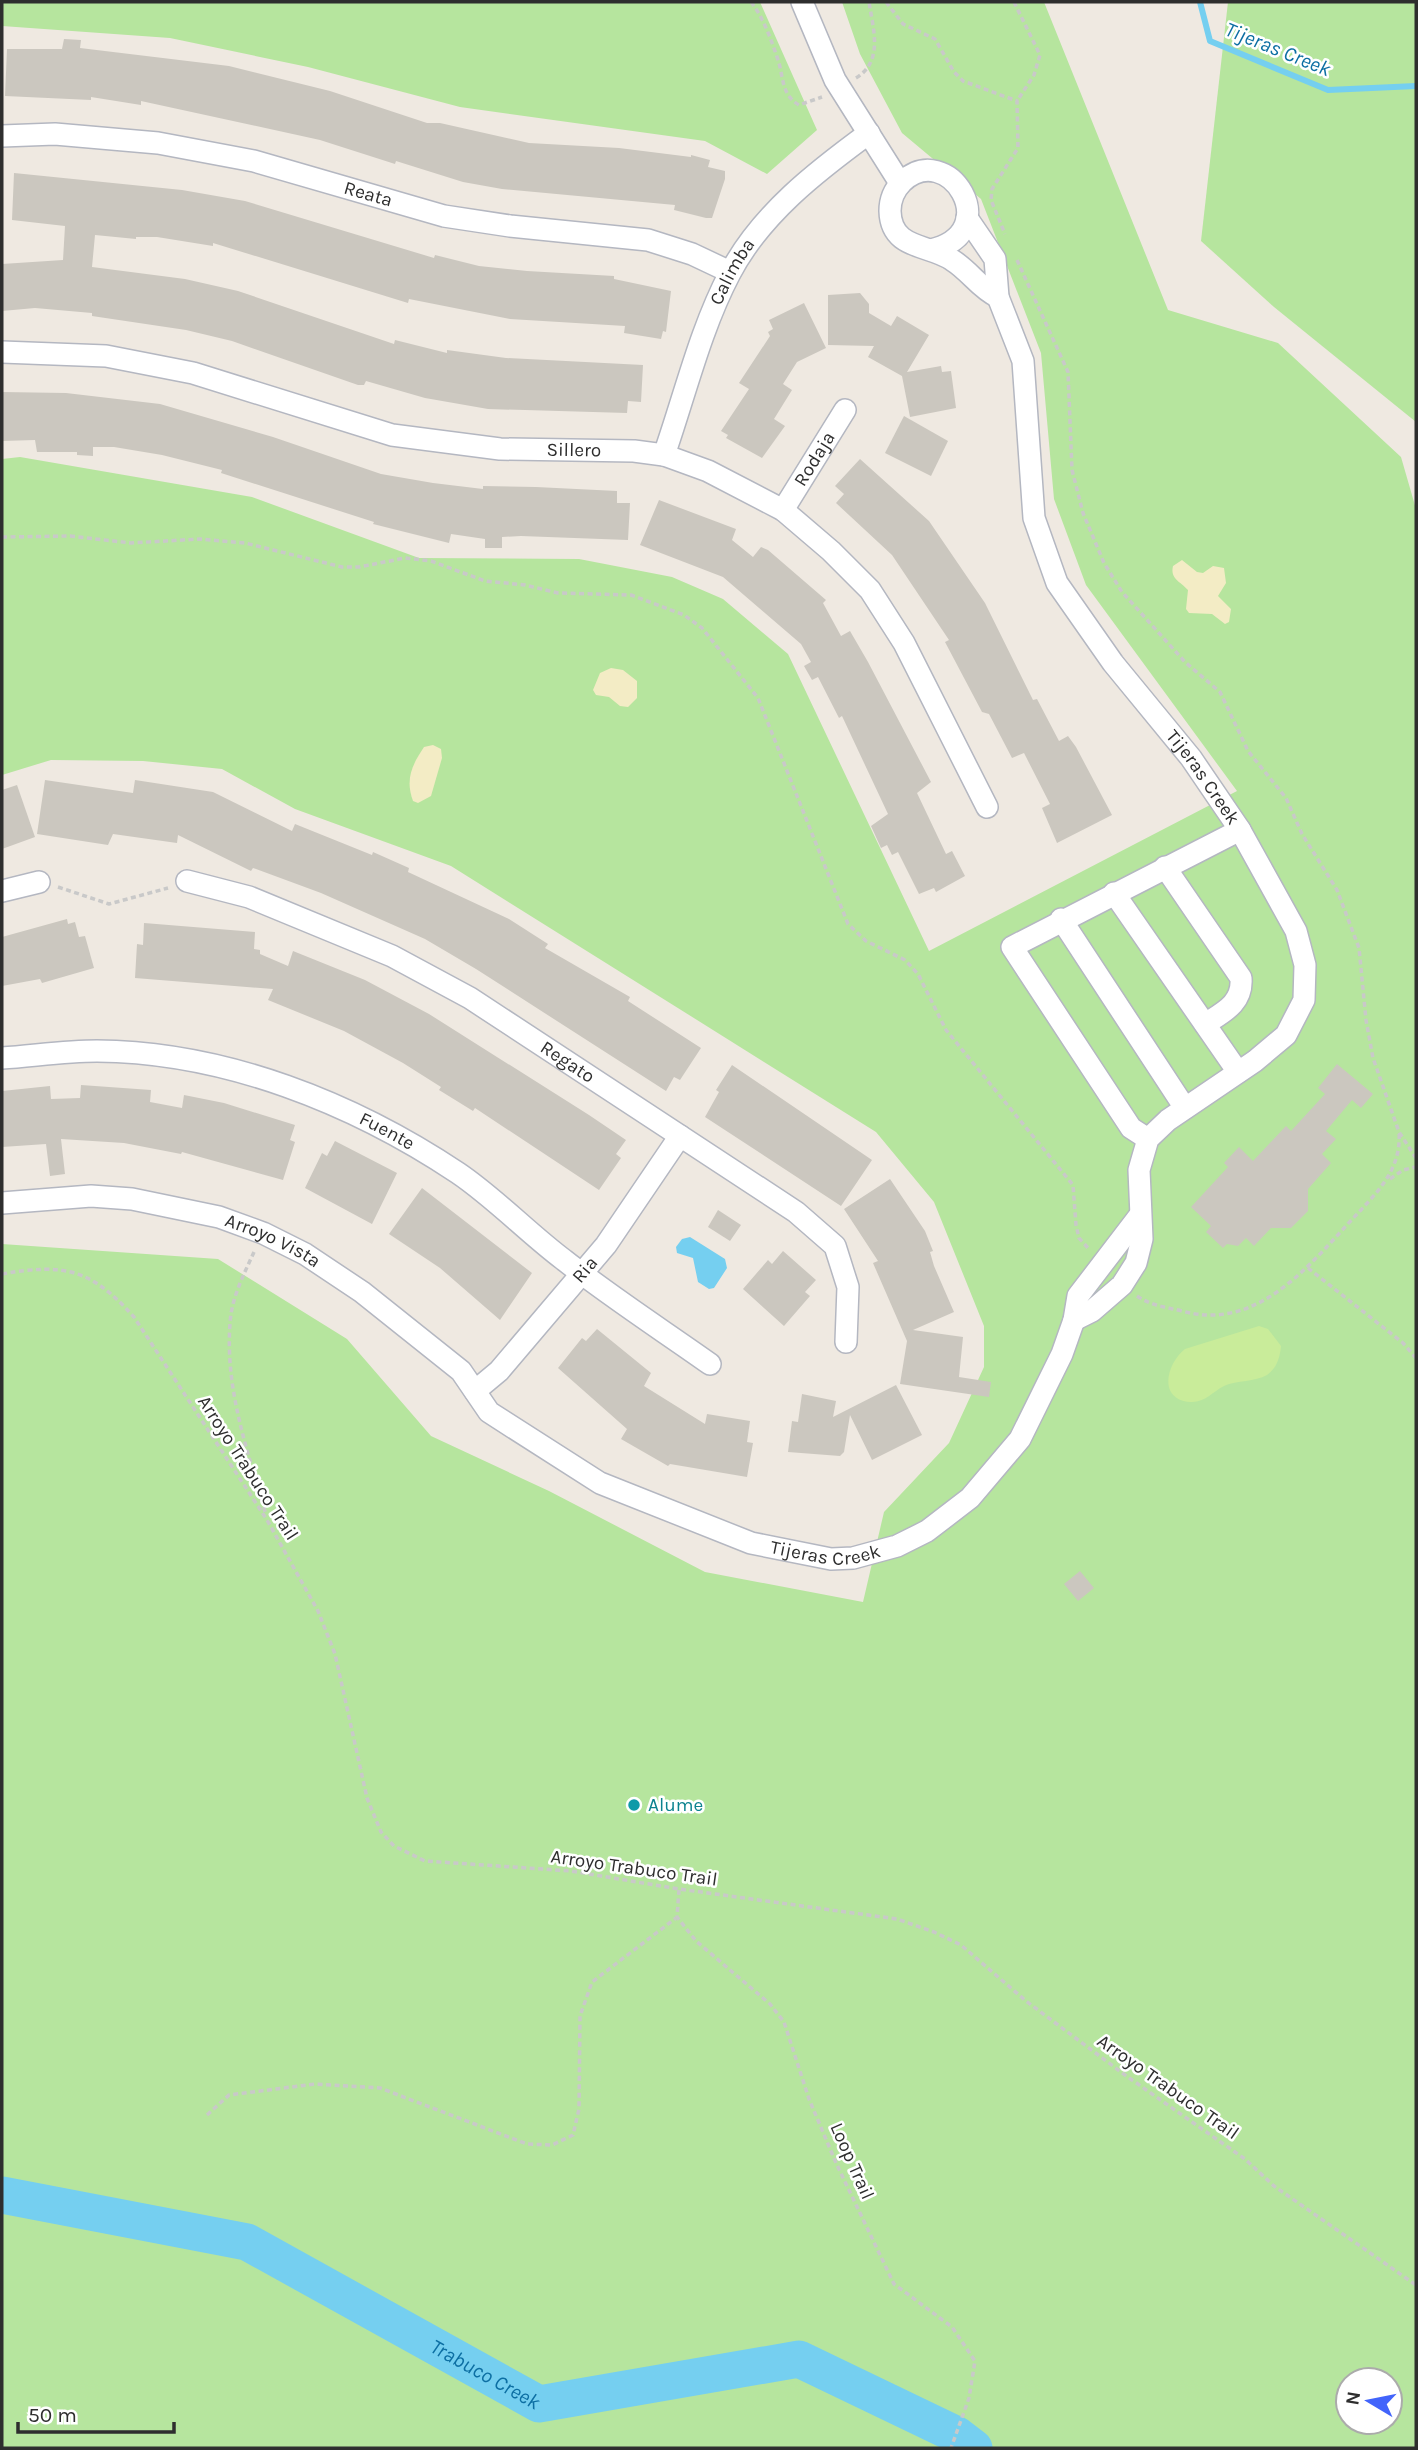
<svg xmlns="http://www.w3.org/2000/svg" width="1418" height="2450" viewBox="0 0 1418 2450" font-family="Karla,sans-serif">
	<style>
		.green { fill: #b6e59e; fill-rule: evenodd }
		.sand { fill: #f3ecc5 }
		.pitch { fill: #c9ec9a }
		.water { fill: #75cff0 }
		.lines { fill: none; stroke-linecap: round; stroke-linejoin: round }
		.stream { stroke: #75cff0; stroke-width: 6 }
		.river { stroke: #75cff0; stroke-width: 37 }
		.building { fill: #cbc7bf }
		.minor-casing { stroke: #b4b7c1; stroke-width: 24 }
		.path { stroke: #c9c9c9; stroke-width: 3.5; stroke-dasharray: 5 3.5; stroke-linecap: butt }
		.minor { stroke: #fff; stroke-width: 21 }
		.culture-dot { fill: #0f9aa8; stroke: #fff; stroke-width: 2.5 }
		.labels { text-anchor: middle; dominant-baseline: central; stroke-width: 5; stroke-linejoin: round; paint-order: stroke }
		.street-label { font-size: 19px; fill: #2e2e2e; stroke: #fff }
		.culture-label { font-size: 19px; fill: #0d838f; stroke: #fff; text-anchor: start }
		.water-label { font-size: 21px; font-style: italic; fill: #0d6fa3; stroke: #fff }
	</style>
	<rect width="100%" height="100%" fill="#efe9e1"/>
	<!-- green -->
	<g class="green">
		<polygon points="2,2 760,2 817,130 767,174 705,141 460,107 308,67 170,38 2,26"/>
		<path d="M842,2H1044L1168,310L1278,343L1401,457L1416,509V2448H2V1244L218,1259L347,1339L431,1436L549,1491L705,1572L863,1602L884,1512L949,1443L984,1367V1326L934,1202L876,1132L451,866L295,809L222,769L143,761L51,760L2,775V459L20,457L252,497L419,558L579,559L672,577L723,599L788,654L929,951L1237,791L1086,585L1054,499L1041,353L981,199L902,133L860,54ZM1348,2380H1390V2422H1348Z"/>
		<polygon points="1228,2 1416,2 1416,422 1274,307 1201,241"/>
	</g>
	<!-- sand -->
	<g class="sand">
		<path d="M1182,560L1197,572L1203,573L1213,566L1224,568L1226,583L1218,596L1231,609L1229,622L1225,624L1212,614L1189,613L1186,609L1188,590C1180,581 1170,579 1173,566Z"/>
		<polygon points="611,668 623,670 637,681 637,698 628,707 620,706 609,697 596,695 593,690 600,673"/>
		<path d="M433,745L441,749L442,758L431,796L418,803L413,801C405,779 412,765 424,747Z"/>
	</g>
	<!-- pitch -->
	<path class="pitch" d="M1259,1326L1268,1329L1281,1346C1280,1357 1277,1368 1267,1375C1255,1382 1237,1380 1224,1386C1212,1392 1205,1403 1190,1402C1157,1399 1167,1363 1185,1349Z"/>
	<!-- water -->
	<polygon class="water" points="690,1237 725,1259 727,1268 714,1288 709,1289 698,1282 693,1258 677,1253 676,1247 682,1239"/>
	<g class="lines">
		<!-- stream -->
		<polyline class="stream" points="1200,2 1210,41 1328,90 1416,86"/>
		<!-- river -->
		<path class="river" id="s1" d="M2,2195L247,2242L539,2404L799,2359L957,2435L974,2448"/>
	</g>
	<!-- building -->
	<g class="building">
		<polygon points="64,39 81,40 80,48 229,66 330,91 427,123 440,123 529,143 619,148 691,157 691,155 710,160 708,167 725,171 725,179 712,218 706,218 674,210 675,205 502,189 463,182 396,161 395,164 320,140 141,101 141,105 91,97 91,100 5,96 7,49 62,49"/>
		<polygon points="14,173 182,190 245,201 434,258 435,255 479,266 527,271 614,276 614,279 671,291 666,332 663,331 661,339 624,333 625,326 510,319 409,299 408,303 213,243 213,246 157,237 136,237 136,239 95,235 92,267 185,279 238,291 394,344 395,340 447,353 447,350 506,358 643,365 641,402 628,401 627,413 488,409 425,398 366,381 364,385 358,385 232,341 186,330 92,316 92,313 35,308 2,311 2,264 63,260 65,226 12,220"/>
		<polygon points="860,293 869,304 869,313 891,326 897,316 929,335 907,372 941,366 942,372 951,371 956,408 910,417 902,376 868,357 874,346 828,345 828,295"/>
		<polygon points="804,303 826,348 797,362 783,384 792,390 774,419 785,426 762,458 726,438 728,435 721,431 749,389 739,383 770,336 768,332 773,329 769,320"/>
		<polygon points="2,392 66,393 160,404 273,437 381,474 433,483 483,489 483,486 536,487 617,491 617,503 630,503 628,540 521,536 502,537 502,548 485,548 485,539 451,534 449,543 373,524 374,522 221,473 222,470 162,455 114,447 93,447 93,456 77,455 77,452 37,452 35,440 2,441"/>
		<polygon points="904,416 948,441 931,476 885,453"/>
		<polygon points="860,459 929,521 985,603 1033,700 1037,699 1059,741 1068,736 1076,747 1112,815 1057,843 1042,808 1050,804 1024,753 1012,758 989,714 982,712 945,642 949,640 892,555 836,503 844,494 835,486"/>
		<polygon points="659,500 736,529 732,540 753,557 761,547 768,550 826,600 823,603 841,636 850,631 868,662 931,782 917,793 946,854 952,851 965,876 936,892 934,888 919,894 898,852 892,855 887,845 881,848 871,826 888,814 842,716 839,718 818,677 812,680 804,666 811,662 801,644 723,577 640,545"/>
		<polygon points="45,780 133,793 135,780 213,792 292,831 295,824 372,855 373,852 409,868 408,872 509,919 548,944 545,948 630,997 628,1001 701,1048 680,1080 674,1077 666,1091 476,969 425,939 321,893 253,868 251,871 178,835 177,843 113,834 108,845 37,834"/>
		<polygon points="17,785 35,837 2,849 2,790"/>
		<polygon points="67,919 68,924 75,922 79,937 85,936 94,968 42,983 40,979 2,986 2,937"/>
		<polygon points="144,923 255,932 254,949 260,950 260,954 288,966 293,951 365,980 429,1014 589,1115 626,1140 616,1154 621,1158 599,1190 475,1108 473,1111 439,1090 441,1087 403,1063 344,1031 268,1000 273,989 135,978 137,944 143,945"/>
		<polygon points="1337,1064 1373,1094 1361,1108 1352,1100 1326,1131 1336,1139 1322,1154 1331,1163 1308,1189 1308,1211 1291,1228 1271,1228 1254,1246 1246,1238 1238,1246 1227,1244 1223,1248 1206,1232 1211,1226 1191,1207 1228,1167 1224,1163 1239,1147 1253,1161 1286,1126 1291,1131 1325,1094 1318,1088"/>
		<polygon points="732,1065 872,1160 841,1206 705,1117 719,1092 716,1090"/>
		<polygon points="81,1085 151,1090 150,1102 182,1108 184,1095 224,1103 295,1125 290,1140 295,1142 283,1180 182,1152 181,1154 124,1143 61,1139 65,1174 50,1176 46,1144 2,1147 2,1091 50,1086 51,1099 80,1098"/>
		<polygon points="335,1141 397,1173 372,1224 305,1188 322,1153 327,1156"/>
		<polygon points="890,1179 925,1231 933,1251 930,1252 934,1266 954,1312 913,1330 963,1337 959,1377 991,1382 989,1397 900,1384 907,1341 873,1263 878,1261 844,1209"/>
		<polygon points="422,1188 532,1273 500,1320 440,1268 389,1234"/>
		<polygon points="718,1210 741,1225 730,1241 708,1227"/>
		<polygon points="783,1251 816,1280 805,1292 810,1296 784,1326 743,1289 768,1260 772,1264"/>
		<polygon points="597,1329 651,1373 644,1386 705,1424 707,1414 750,1421 747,1442 753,1443 747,1477 670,1464 668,1466 621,1439 627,1429 558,1368 582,1338 586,1341"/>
		<polygon points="896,1385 922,1435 872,1460 850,1415 844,1452 840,1456 788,1452 792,1421 798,1422 802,1394 836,1401 833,1417"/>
		<polygon points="1080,1571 1094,1588 1078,1601 1064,1584"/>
	</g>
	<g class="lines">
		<defs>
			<g id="minor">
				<polyline points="802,2 835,80 900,183"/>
				<path id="s2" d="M2,136L55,134L158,143L254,161L444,216L510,226L648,240L692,254L730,272"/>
				<path id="s3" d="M967,218L995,259L998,297L1023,361L1034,518L1057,583L1113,663L1191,758L1240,830L1296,931L1305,965L1304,1000L1286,1035L1255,1061L1168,1120L1148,1139L1139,1170L1142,1239L1136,1263L1122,1285L1092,1311L1074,1320"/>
				<path d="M931,250C1007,232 948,138 902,182C894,190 890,201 890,211C891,250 929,244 952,260C970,271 979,288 998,297"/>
				<path id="s4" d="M2,352L106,356L193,373L392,435L500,449L634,451L664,455L708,471L783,510L831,551L870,590L904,643L987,807"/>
				<path id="s5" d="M664,455C685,395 700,330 730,273C761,214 817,171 869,133"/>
				<path id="s6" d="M783,510L845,410"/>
				<path d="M1165,867L1241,978C1243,1003 1224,1012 1205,1024"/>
				<path id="s7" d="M187,881L249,897L392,956L470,998L796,1212L835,1246L848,1287L846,1342"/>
				<polyline points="2,891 39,882"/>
				<polyline points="1114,893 1238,1072"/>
				<polyline points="1061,919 1185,1108"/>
				<path id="s8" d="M2,1058C33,1056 65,1051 97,1051C225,1052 353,1103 458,1173C495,1198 528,1233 564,1260C611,1297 662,1330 710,1364"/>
				<polyline points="1148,1139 1131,1128 1012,947 1240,830"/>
				<path id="s9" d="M2,1203L91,1196L132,1199L219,1217L263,1233L305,1254L362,1292L461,1371L489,1412L600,1483L751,1543L831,1559L853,1558L897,1546L927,1531L970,1498L1020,1439L1062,1354L1074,1320L1078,1296L1140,1215"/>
				<path id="s10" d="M475,1391L499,1371L606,1245L680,1136"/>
			</g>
		</defs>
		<!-- minor casing -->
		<use href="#minor" class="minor-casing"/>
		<!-- path -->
		<g class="path">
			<path d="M751,2C763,17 771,39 777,57C784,75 780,94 799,105L822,97"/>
			<polyline points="886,2 903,24 935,39 954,72 963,81 1017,101 1018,148 992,189 991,200 1005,234"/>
			<polyline points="1014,2 1040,55 1034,75 1017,101"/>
			<path d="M856,78C884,61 873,29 869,2"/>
			<polyline points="1017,260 1068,372 1072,470 1083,513 1104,563 1122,592 1185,662 1220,692 1248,751 1286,798 1302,834 1337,890 1359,948 1366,1020 1373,1058 1399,1132 1416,1158"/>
			<polyline points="2,537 70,536 131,543 200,539 245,543 342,567 359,567 405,558 431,561 485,581 525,585 558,593 631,595 684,615 702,628 758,698 848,924 866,941 905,960 918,974 946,1030 1073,1185 1076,1225 1079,1238 1089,1249"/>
			<polyline points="58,887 109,904 168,888"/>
			<polyline points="1390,1179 1403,1170 1416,1167"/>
			<path d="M254,1252C244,1274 231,1299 230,1324C225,1390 248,1452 266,1515"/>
			<polyline points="1308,1268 1403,1343 1416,1358"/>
			<path d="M2,1274C65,1263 91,1269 134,1317L267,1520L318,1611L335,1654L367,1798L381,1832L394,1846L425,1861L571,1871L679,1889L897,1919L934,1932L961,1945L1026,2001L1125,2075L1245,2159L1274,2186L1416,2285"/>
			<path d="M1137,1296C1152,1306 1165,1307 1182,1311C1253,1331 1303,1273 1346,1226C1372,1197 1402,1173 1399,1132"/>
			<polyline points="679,1890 677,1917 696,1941 770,2004 784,2022 809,2099 836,2163 894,2284 952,2327 975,2361 969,2398 951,2448"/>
			<polyline points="207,2115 229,2095 315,2084 380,2088 527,2144 552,2145 573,2135 579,2109 580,2016 592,1982 676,1918"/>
		</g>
		<!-- minor -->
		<use href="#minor" class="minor"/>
	</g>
	<!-- markers -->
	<circle class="culture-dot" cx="634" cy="1805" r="7"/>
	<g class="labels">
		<!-- street labels -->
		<g class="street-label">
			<text stroke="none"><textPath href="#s2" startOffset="373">Reata</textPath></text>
			<text stroke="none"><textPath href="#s5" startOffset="196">Calimba</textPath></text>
			<text stroke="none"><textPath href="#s4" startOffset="584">Sillero</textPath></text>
			<text stroke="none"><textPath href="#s6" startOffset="60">Rodaja</textPath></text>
			<text stroke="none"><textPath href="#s3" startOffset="626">Tijeras Creek</textPath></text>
			<text stroke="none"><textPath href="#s7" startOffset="424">Regato</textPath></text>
			<text stroke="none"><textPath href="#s8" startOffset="399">Fuente</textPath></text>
			<text stroke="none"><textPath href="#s9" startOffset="278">Arroyo Vista</textPath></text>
			<text stroke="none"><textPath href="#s10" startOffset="164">Ria</textPath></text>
			<text transform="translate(248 1468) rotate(57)">Arroyo Trabuco Trail</text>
			<text stroke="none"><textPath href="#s9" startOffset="928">Tijeras Creek</textPath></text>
			<text transform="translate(634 1868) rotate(8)">Arroyo Trabuco Trail</text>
			<text transform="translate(1168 2087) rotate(35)">Arroyo Trabuco Trail</text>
			<text transform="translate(852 2161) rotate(66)">Loop Trail</text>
		</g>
		<!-- culture labels -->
		<g class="culture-label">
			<text x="648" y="1805">Alume</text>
		</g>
		<!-- water labels -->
		<g class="water-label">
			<text transform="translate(1278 49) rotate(22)">Tijeras Creek</text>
			<text stroke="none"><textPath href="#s1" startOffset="522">Trabuco Creek</textPath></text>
		</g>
	</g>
	<!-- border -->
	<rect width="1418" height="2450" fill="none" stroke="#2e2e2e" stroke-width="7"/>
	<!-- north arrow -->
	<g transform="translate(1369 2401) rotate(280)"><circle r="33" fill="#ffffff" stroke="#ababab" stroke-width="2"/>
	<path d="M0-5L12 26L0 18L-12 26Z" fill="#4264fb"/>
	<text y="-10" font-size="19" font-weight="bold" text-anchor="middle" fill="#2e2e2e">N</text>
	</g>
	<!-- scale -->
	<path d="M18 2422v10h156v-10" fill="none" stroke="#2e2e2e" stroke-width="3.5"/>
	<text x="28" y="2422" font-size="21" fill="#2e2e2e" stroke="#ffffff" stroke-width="5" paint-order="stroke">50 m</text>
</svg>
